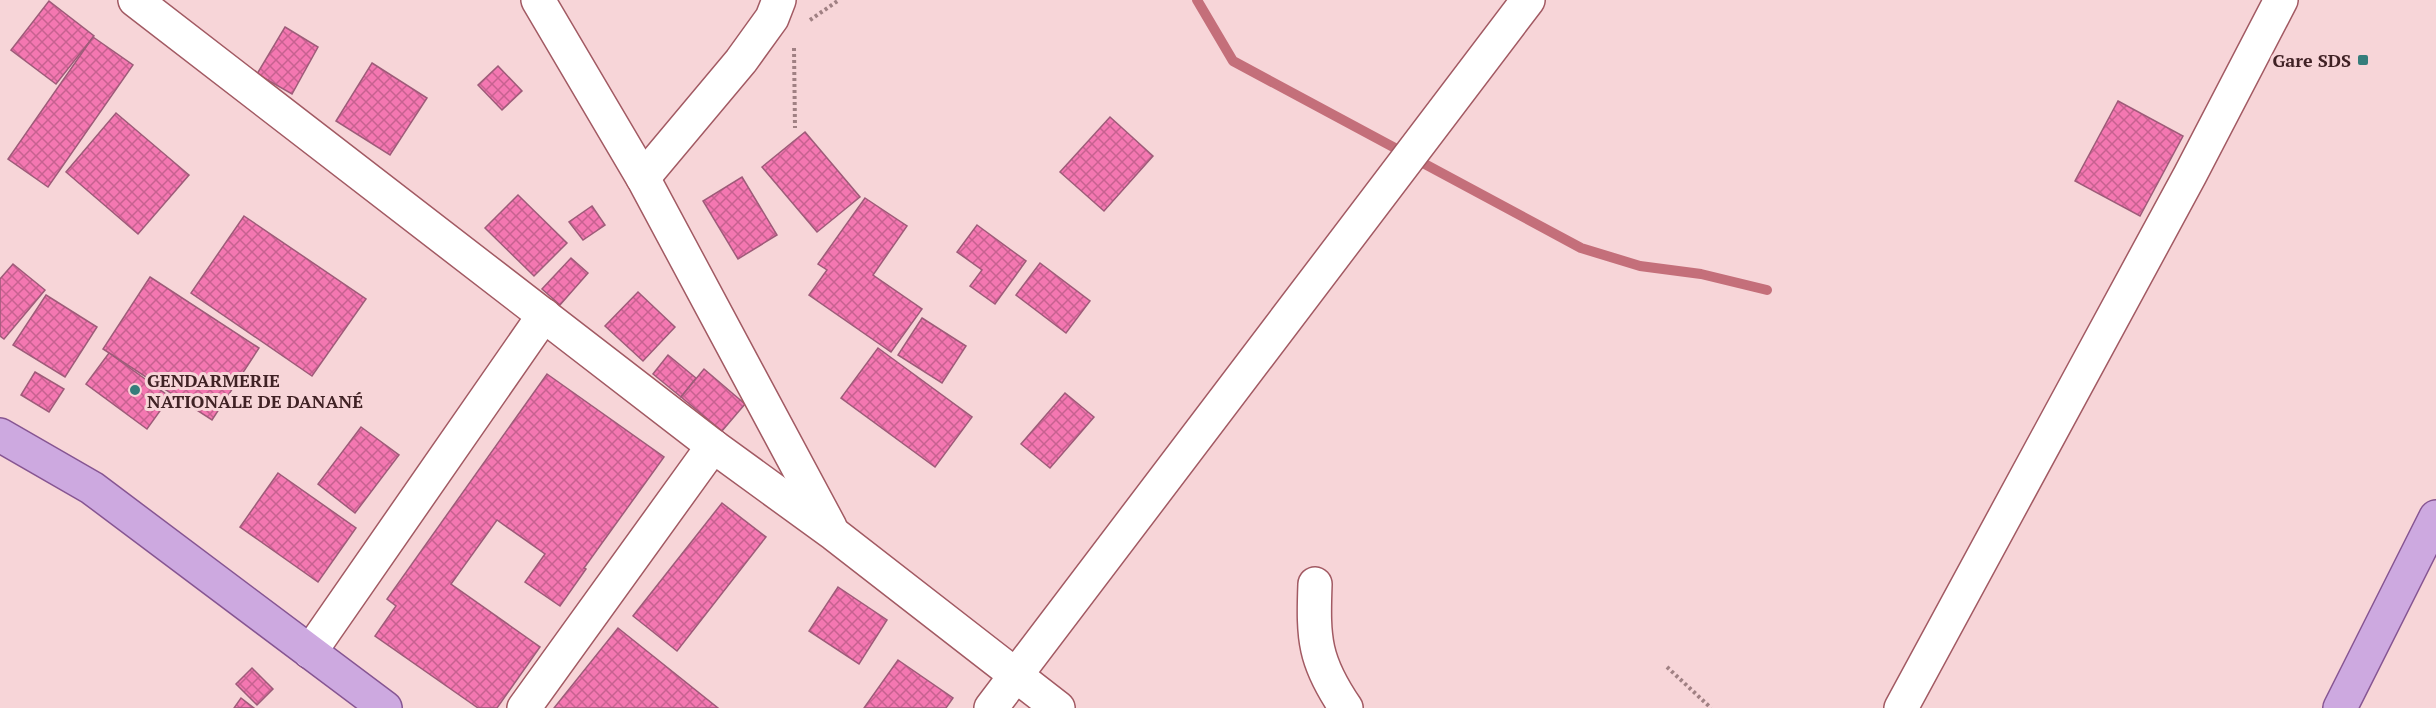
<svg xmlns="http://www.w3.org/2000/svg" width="2436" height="708" viewBox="0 0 2436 708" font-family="'PT Serif',serif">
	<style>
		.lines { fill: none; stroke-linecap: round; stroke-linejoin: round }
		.stream { stroke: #c46f7a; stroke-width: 10 }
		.building { fill: url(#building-cross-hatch); stroke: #9e5b79; stroke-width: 1.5 }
		.minor-casing { stroke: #a25a63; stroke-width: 36 }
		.major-casing { stroke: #865592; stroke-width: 36 }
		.path { stroke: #a08083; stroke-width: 4; stroke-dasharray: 3 3; stroke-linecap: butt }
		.minor { stroke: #fff; stroke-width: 33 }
		.major { stroke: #cda9e0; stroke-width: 33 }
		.poi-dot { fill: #357d7b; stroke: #f7d5d8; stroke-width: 2 }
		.labels { text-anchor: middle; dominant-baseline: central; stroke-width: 6; stroke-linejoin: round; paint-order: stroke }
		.poi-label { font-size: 18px; font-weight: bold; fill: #402225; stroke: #f7d5d8; text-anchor: end }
	</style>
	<defs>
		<pattern id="building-cross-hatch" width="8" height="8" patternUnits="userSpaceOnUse" patternTransform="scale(1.5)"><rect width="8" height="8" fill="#f477b1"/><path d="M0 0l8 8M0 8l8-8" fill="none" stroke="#c76190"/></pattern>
	</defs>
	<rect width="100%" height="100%" fill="#f7d5d8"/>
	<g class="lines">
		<!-- stream -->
		<polyline class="stream" points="1197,0 1233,61 1581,248 1640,266 1701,274 1767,290"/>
	</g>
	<!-- building -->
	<g class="building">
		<polygon points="49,1 94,36 56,84 11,50"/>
		<polygon points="285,27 318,47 292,94 257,74"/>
		<polygon points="93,37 133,65 48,187 8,159"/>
		<polygon points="372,63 427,98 390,155 336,121"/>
		<polygon points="498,66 522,91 502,110 478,85"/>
		<polygon points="2118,101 2183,136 2140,216 2075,181"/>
		<polygon points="116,113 189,175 138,234 66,172"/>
		<polygon points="1110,117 1153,156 1104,211 1060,172"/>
		<polygon points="805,132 860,197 817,232 762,167"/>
		<polygon points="742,177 777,235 738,259 703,201"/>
		<polygon points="518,195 567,243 534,276 485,228"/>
		<polygon points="865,198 907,226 873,275 922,309 891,352 809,295 827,270 818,264"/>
		<polygon points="592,206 605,225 583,240 569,222"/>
		<polygon points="244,216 366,299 312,376 191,293"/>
		<polygon points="977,225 1026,261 995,304 970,286 982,270 957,252"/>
		<polygon points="571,258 588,273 560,305 542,289"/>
		<polygon points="1040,263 1090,301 1066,333 1016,295"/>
		<polygon points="13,264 45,290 4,339 0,336 0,279"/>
		<polygon points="150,277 259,348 212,420 103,349"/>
		<polygon points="638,292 675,327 643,361 605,326"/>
		<polygon points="46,295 97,327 65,377 13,345"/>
		<polygon points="922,318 966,346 942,383 898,355"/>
		<polygon points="878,348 972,417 935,467 841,398"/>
		<polygon points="109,353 170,397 147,429 86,384"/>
		<polygon points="668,355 696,378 681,397 653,374"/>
		<polygon points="704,369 745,404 722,431 681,397"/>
		<polygon points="35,372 64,389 49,412 21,395"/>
		<polygon points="547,374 664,457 584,568 586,569 560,606 525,582 545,554 497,520 451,584 540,647 497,708 478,708 375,636 396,606 387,599"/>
		<polygon points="1065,393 1094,417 1050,468 1021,444"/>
		<polygon points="361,427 399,455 355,513 318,484"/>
		<polygon points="278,473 356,528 318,582 240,527"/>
		<polygon points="722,503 766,537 677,651 633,616"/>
		<polygon points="838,587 887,620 859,664 809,631"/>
		<polygon points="618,628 718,708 554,708"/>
		<polygon points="898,660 953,698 946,708 864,708"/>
		<polygon points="252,668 273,689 257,705 236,684"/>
		<polygon points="241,698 254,708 234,708"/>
	</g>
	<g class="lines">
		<defs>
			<g id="minor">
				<polyline points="135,0 713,446 834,534 1058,708"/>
				<polyline points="538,0 643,178 830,527"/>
				<polyline points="643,178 741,61 772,18 779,0"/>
				<path d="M1315,584C1313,639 1314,661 1346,708"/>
				<polyline points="310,652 544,315"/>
				<polyline points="524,708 713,446"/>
				<polyline points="991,708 1528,0"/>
				<polyline points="1901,708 2190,175 2281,0"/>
			</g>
			<g id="major">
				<polyline points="0,435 92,488 385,708"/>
				<polyline points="2340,708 2436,517"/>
			</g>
		</defs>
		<!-- minor casing -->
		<use href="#minor" class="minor-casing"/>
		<!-- major casing -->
		<use href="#major" class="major-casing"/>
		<!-- path -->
		<g class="path">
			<polyline points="810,20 839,0"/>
			<polyline points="794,48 795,128"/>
			<polyline points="1667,667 1711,708"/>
		</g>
		<!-- minor -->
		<use href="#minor" class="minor"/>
		<!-- major -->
		<use href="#major" class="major"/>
	</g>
	<!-- markers -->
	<g class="poi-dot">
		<rect x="2357" y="54" width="12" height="12" rx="3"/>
		<circle cx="135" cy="390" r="6"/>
	</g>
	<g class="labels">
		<!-- poi labels -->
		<g class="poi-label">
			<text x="2351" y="60">Gare SDS</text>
			<text x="147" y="380" text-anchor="start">GENDARMERIE<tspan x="147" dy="21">NATIONALE DE DANANÉ</tspan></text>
		</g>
	</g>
</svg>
